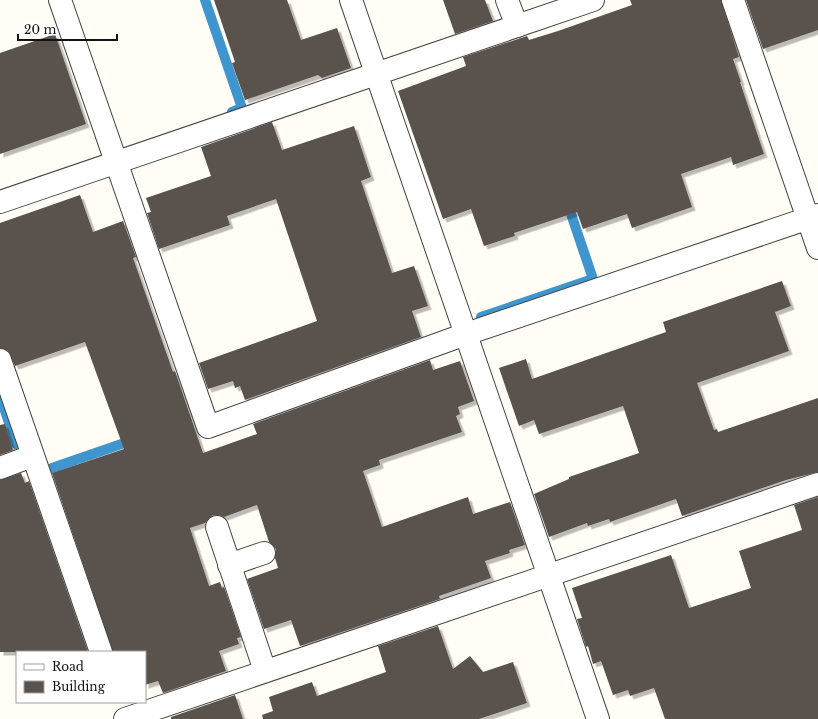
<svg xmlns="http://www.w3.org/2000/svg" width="818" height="719" viewBox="0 0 818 719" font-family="'Libre Baskerville',serif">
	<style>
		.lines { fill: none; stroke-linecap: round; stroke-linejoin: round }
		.stream { stroke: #3f96cf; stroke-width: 10 }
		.building { fill: #5a524d; filter: url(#shadow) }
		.minor-casing { stroke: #444; stroke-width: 24 }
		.minor { stroke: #fff; stroke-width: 22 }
	</style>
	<defs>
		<filter id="shadow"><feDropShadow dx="3.5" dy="3.5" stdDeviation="0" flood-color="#0004"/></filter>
	</defs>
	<rect width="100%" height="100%" fill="#fffdf5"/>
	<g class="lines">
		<!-- stream -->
		<g class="stream">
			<polyline points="205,0 242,108 232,112"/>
			<polyline points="481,317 593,279 567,202"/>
			<polyline points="0,396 16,444"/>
			<polyline points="52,468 133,440"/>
		</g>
	</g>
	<!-- building -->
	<g class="building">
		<polygon points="214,0 287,0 301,40 337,28 351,68 322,78 318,75 245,100 232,63 235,62"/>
		<polygon points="443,0 485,0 493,21 455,34"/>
		<polygon points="630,0 721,0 739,57 733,59 741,82 740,82 764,154 733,165 731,157 681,174 692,207 632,228 627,214 583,229 577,212 514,233 515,236 484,246 471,209 443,219 398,91 466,66 463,57 527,36 529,40 558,31 632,5"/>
		<polygon points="746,0 818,0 818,30 763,49"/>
		<polygon points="55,34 86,124 0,154 0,53"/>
		<polygon points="272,122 282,150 354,126 371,177 361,181 392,273 414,266 428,306 412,311 421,337 245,400 240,386 235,388 233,381 208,389 199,363 317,321 276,199 227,216 230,225 159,249 147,213 151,212 146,198 211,176 201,147"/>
		<polygon points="80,195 93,232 123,221 136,257 133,258 173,372 175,371 203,453 257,434 253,424 430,360 433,370 460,361 474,401 458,407 460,414 456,416 462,432 379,460 380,465 363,471 382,527 468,497 473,514 510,502 525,545 509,550 510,553 485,561 491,578 439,596 440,599 300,646 291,620 264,629 247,579 278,568 275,558 276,549 269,542 257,505 224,517 219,515 213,515 205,523 190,528 209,586 220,582 222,588 224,587 241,637 237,638 239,644 219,651 226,671 163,693 158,681 145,685 145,652 113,652 52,473 124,449 85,342 15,366 8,351 0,348 0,223"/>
		<polygon points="782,281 791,306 775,312 789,351 697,383 714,430 717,429 718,432 818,398 818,472 786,480 682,516 676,499 610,522 609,519 588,526 587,523 549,537 534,494 569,479 569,477 639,453 623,406 539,434 534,420 519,426 499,368 526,359 532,379 666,332 663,322"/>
		<polygon points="5,424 13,450 0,455 0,425"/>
		<polygon points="21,473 25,483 29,481 88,652 0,652 0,480"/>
		<polygon points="818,497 818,719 665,719 654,688 630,696 628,690 613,695 601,661 593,664 588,646 586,647 577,619 582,618 572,588 671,555 689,608 751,588 739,551 802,530 794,505"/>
		<polygon points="438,626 453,669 470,656 483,672 513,662 527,703 479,719 263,719 262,715 273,711 269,697 312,682 317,696 386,672 378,646"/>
		<polygon points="235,695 243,719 171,719 171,717"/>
	</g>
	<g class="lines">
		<defs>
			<g id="minor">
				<polyline points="60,0 208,427 466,334 818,215"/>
				<polyline points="351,0 598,719"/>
				<polyline points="507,0 517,26"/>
				<polyline points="733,0 818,248"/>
				<polyline points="0,202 593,0"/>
				<polyline points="0,360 101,652"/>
				<polyline points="0,468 32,456"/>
				<polyline points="217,527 265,671"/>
				<polyline points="229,565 264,553"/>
				<polyline points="125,719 818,484"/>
			</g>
		</defs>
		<!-- minor casing -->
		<use href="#minor" class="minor-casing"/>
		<!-- minor -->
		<use href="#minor" class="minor"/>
	</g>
	<!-- legend -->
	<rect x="16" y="651" width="130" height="52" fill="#ffffff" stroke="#a0a0a0"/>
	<rect x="24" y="664" width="20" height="6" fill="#ffffff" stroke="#a0a0a0"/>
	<text x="52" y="671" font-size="12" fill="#111111">Road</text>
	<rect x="24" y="681" width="20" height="12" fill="#5a524d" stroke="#a0a0a0"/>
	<text x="52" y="691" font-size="12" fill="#111111">Building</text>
	<!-- scale -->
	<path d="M18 34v6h99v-6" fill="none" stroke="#111111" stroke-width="2"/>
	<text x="24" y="34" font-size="12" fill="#111111" stroke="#ffffff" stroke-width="3" paint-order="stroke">20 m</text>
</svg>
